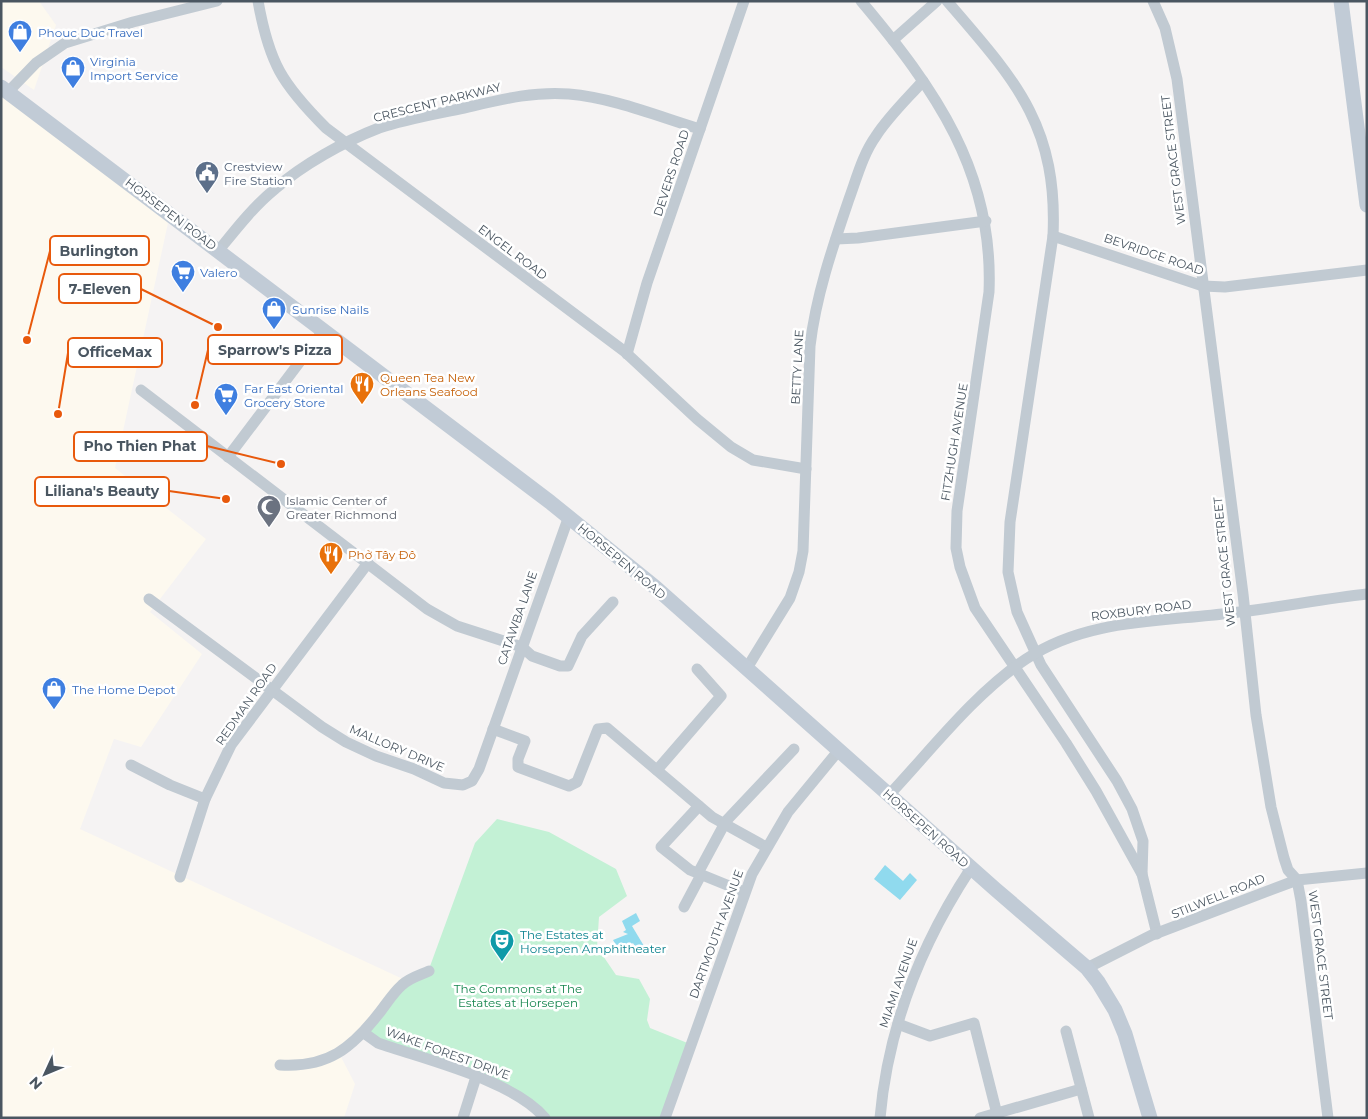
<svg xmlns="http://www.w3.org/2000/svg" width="1368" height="1119" viewBox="0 0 1368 1119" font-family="Montserrat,sans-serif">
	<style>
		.commercial { fill: #fdf9ef }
		.green { fill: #c3f1d5 }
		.water { fill: #90daee }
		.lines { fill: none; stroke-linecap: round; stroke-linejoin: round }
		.street { stroke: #c1cad2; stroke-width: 11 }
		.secondary { stroke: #c1cbd6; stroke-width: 15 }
		.labels { text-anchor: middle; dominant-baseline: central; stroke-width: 5; stroke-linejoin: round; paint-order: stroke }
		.shop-label { font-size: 12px; fill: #366cbe; stroke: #fff; text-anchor: start }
		.street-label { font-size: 12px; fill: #4a5661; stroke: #fff }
		.service-label { font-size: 12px; fill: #4e5e75; stroke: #fff; text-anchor: start }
		.food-label { font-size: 12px; fill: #c56008; stroke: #fff; text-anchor: start }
		.worship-label { font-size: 12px; fill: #5b616d; stroke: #fff; text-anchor: start }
		.culture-label { font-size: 12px; fill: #0d838f; stroke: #fff; text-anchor: start }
		.park-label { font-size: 12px; fill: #17864f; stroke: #fff }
		.leader { fill: none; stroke: #e8590c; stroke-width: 2 }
		.callout-dot { fill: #e8590c; stroke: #fff; stroke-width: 2 }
		.callout { fill: #fff; stroke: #e8590c; stroke-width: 2 }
		.callout-label { font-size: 14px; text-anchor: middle; font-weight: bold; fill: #4a5661 }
	</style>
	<rect width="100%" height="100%" fill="#f5f3f3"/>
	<!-- commercial -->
	<g class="commercial">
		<polygon points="1,1 39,1 56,25 34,90 1,67"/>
		<polygon points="1,93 168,223 115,468 206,539 150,612 202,654 141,747 114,739 80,829 405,980 339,1053 355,1084 344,1118 1,1118"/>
	</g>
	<!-- green -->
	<polygon class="green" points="497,819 549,832 616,869 627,896 599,917 597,947 616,975 639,979 650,999 647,1020 650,1028 690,1044 664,1118 545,1118 521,1096 362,1036 405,980 429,969 475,843"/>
	<!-- water -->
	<g class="water">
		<polygon points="885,865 903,881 910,873 917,880 900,900 874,879"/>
		<polygon points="636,913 640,921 632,926 644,946 637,950 633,943 620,952 613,940 628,934 623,932 626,930 622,921"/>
	</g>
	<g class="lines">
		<!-- street -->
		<g class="street">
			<path d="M258,1C269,63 282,84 326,128L624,351L697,419L731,447L753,460L806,469"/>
			<path d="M861,1C935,89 994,172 989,292L957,511L956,548L960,567L975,608L1066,743L1096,791L1142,874"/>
			<path d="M947,1C1015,80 1058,125 1053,236L1010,522L1008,572L1017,612L1041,665L1117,781L1132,809L1143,841L1142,874L1157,934"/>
			<polyline points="1153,1 1165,28 1177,79 1243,594 1256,715 1271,807 1284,858 1288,870 1297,880 1301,901 1328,1118"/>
			<polyline points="893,40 937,1"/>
			<polyline points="8,92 36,63 65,43 133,22 217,1"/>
			<polyline points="1053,236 1203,286 1225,287 1367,270"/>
			<polyline points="836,239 858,238 986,221"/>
			<path d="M219,250C236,229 254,206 275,189C302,165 345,141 379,128C406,119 436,114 464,108C499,100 533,91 569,94C614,98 657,116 700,129"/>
			<polyline points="627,354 647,283 744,1"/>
			<polyline points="141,390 427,609 457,626 522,647 532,656 560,666 568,666 582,636 613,602"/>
			<polyline points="228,457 323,331"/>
			<polyline points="149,599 322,727 346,742 376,756 414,769 444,783 463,785 472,781 479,769 569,516"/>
			<path d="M747,668L790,598L799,572L803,551L810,346C816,295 833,246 849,199C857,177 863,154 876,136C889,116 907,99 923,81"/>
			<polyline points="493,729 525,741 518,759 518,767 569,786 577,782 598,729 607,728 712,817 766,847"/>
			<polyline points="131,765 170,785 205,799"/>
			<polyline points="657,770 721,696 697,669"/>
			<path d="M889,795C932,749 974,694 1026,659C1087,618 1162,622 1231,613C1277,608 1321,599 1367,594"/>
			<polyline points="699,806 661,847 690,870 744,892"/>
			<polyline points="698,873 726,821 794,749"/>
			<polyline points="180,877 205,799 231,745 368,563"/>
			<polyline points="684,907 701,875"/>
			<polyline points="1087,968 1152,935 1297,880 1367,873"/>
			<polyline points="898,1024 930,1036 974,1023 998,1118"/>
			<polyline points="1066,1031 1089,1118"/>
			<path d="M364,1033L378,1043C426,1060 513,1080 545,1118"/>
			<path d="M280,1065C328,1068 352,1048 380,1012C387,1003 393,993 402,985C409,978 420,975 429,971"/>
			<polyline points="463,1118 476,1077"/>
			<polyline points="665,1118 752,874 788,812 839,750"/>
			<path d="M880,1118C888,1026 921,944 971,868"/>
			<polyline points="980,1118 1081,1089"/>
		</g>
		<!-- secondary -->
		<g class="secondary">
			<polyline points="1341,1 1367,205"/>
			<polyline points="1,87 550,502 655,587 995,889 1087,968 1098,982 1115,1010 1125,1034 1150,1118"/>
		</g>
	</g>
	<!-- icons -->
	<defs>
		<symbol id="shop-pin" viewBox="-11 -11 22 30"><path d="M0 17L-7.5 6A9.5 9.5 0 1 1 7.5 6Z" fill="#3f7fe0" stroke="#fff"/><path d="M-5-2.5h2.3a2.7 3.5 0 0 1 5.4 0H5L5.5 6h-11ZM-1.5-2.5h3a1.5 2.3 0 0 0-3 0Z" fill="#fff"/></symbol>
		<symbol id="civic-pin" viewBox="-11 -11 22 30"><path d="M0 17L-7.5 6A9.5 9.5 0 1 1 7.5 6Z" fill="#5c6f8a" stroke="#fff"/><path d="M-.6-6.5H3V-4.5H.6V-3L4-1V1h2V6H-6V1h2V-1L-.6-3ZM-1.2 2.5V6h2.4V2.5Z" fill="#fff"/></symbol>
		<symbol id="supermarket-pin" viewBox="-11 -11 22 30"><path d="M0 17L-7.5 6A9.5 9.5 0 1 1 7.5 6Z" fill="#3f7fe0" stroke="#fff"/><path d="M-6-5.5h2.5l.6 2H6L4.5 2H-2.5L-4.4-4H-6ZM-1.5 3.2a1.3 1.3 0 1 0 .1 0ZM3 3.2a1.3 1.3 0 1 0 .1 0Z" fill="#fff"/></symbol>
		<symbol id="restaurant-pin" viewBox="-11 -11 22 30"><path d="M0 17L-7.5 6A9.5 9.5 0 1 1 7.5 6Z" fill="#e8710a" stroke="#fff"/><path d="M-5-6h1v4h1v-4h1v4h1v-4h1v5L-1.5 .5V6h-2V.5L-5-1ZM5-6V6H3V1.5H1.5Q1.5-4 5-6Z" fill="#fff"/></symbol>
		<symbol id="mosque-pin" viewBox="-11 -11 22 30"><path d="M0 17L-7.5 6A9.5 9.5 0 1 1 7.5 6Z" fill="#6b7280" stroke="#fff"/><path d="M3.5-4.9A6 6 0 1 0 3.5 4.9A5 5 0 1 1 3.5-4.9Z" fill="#fff"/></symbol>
		<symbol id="theatre-pin" viewBox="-11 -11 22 30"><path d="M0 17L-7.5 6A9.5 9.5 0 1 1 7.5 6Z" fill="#0f9aa8" stroke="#fff"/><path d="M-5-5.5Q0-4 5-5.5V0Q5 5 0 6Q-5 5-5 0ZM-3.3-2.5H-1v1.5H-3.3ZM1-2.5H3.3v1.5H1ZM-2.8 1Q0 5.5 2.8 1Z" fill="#fff"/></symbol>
	</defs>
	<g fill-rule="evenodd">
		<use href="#shop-pin" x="6" y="18" width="28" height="38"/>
		<use href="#shop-pin" x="59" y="54" width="28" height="38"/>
		<use href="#civic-pin" x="193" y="159" width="28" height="38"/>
		<use href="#supermarket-pin" x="169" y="258" width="28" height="38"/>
		<use href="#shop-pin" x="260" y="295" width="28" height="38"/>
		<use href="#restaurant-pin" x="348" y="370" width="28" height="38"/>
		<use href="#supermarket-pin" x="212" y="381" width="28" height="38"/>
		<use href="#mosque-pin" x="255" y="493" width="28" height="38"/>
		<use href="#restaurant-pin" x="317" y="540" width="28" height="38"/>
		<use href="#shop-pin" x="40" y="675" width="28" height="38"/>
		<use href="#theatre-pin" x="488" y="927" width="28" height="38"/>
	</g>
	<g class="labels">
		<!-- shop labels -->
		<g class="shop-label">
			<text x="38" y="32">Phouc Duc Travel</text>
			<text x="90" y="61">Virginia<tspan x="90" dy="14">Import Service</tspan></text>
			<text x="200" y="272">Valero</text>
			<text x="292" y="309">Sunrise Nails</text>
			<text x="244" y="388">Far East Oriental<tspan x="244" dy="14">Grocery Store</tspan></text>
			<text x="72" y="689">The Home Depot</text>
		</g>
		<!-- street labels -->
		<g class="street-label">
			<text transform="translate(437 102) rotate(-14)">CRESCENT PARKWAY</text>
			<text transform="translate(1173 160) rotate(-97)">WEST GRACE STREET</text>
			<text transform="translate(671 173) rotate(-72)">DEVERS ROAD</text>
			<text transform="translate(171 214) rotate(37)">HORSEPEN ROAD</text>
			<text transform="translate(513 252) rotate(37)">ENGEL ROAD</text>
			<text transform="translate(1154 254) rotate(19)">BEVRIDGE ROAD</text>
			<text transform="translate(797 367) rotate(-87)">BETTY LANE</text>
			<text transform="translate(954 442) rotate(-81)">FITZHUGH AVENUE</text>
			<text transform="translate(622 561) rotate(40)">HORSEPEN ROAD</text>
			<text transform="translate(1224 562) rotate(-96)">WEST GRACE STREET</text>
			<text transform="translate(1141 610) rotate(-7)">ROXBURY ROAD</text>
			<text transform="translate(517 618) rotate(-71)">CATAWBA LANE</text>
			<text transform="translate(246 704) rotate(-55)">REDMAN ROAD</text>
			<text transform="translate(397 748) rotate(23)">MALLORY DRIVE</text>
			<text transform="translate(926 828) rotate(42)">HORSEPEN ROAD</text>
			<text transform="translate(1218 896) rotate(-22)">STILWELL ROAD</text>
			<text transform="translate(716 934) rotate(-70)">DARTMOUTH AVENUE</text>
			<text transform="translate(1321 955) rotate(83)">WEST GRACE STREET</text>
			<text transform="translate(898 983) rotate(-71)">MIAMI AVENUE</text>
			<text transform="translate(448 1053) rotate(20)">WAKE FOREST DRIVE</text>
		</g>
		<!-- service labels -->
		<g class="service-label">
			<text x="224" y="166">Crestview<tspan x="224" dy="14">Fire Station</tspan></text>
		</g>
		<!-- food labels -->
		<g class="food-label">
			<text x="380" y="377">Queen Tea New<tspan x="380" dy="14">Orleans Seafood</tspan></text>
			<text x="348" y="554">Phở Tây Đô</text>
		</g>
		<!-- worship labels -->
		<g class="worship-label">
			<text x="286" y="500">Islamic Center of<tspan x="286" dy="14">Greater Richmond</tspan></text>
		</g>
		<!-- culture labels -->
		<g class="culture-label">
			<text x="520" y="934">The Estates at<tspan x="520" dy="14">Horsepen Amphitheater</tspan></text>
		</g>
		<!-- park labels -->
		<g class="park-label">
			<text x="518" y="988">The Commons at The<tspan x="518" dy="14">Estates at Horsepen</tspan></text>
		</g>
	</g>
	<!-- callouts -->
	<path class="leader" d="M27 340L50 251M218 327L141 289M195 405L208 350M58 414L68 353M281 464L207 446M226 499L169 491"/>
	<g class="callout-dot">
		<circle cx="27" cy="340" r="5"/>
		<circle cx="218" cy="327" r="5"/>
		<circle cx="195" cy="405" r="5"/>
		<circle cx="58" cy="414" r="5"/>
		<circle cx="281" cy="464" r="5"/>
		<circle cx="226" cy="499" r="5"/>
	</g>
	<g class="callout">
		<rect x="50" y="236" width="99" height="29" rx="5"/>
		<rect x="59" y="274" width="82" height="29" rx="5"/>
		<rect x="208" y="335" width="134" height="29" rx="5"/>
		<rect x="68" y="338" width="94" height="29" rx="5"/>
		<rect x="74" y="432" width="133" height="29" rx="5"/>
		<rect x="35" y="477" width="134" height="29" rx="5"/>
	</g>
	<g class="callout-label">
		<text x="99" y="256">Burlington</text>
		<text x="100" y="294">7-Eleven</text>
		<text x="275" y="355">Sparrow's Pizza</text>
		<text x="115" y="357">OfficeMax</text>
		<text x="140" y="451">Pho Thien Phat</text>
		<text x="102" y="496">Liliana's Beauty</text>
	</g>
	<!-- border -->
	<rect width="1368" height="1119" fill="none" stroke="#4a5661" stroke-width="5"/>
	<!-- north arrow -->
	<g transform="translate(45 1074) rotate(226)" stroke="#ffffff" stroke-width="4" paint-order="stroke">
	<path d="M0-4L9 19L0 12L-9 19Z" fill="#4a5661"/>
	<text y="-8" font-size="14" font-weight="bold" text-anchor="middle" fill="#4a5661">N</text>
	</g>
</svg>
